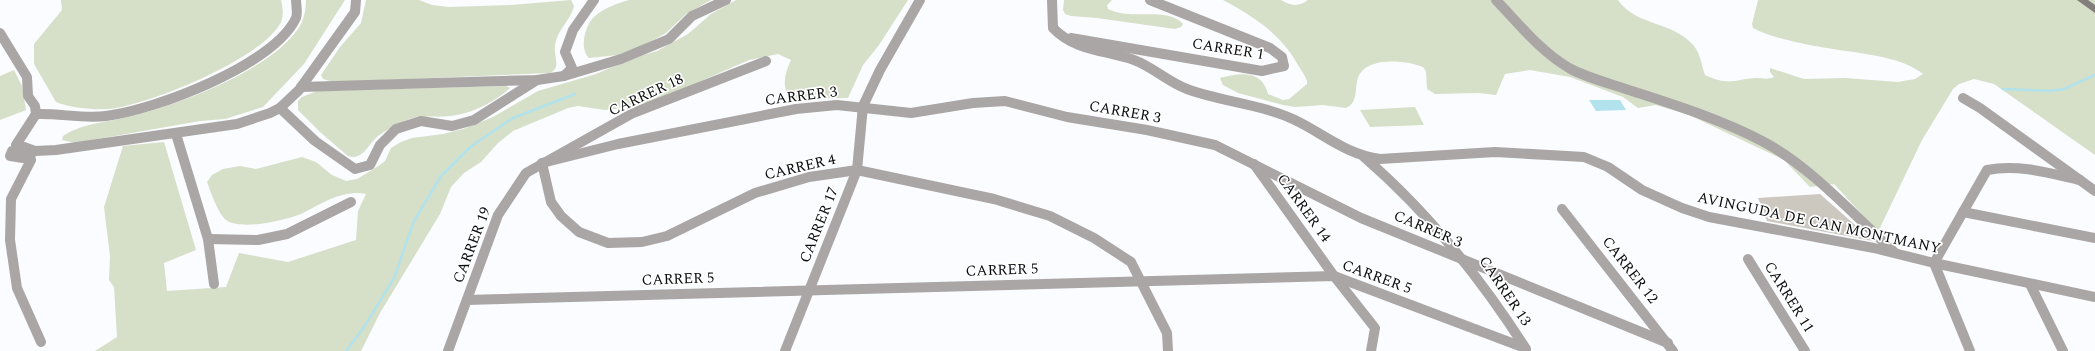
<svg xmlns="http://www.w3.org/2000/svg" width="2095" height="351" viewBox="0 0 2095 351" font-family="Spectral,serif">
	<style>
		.green { fill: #d6dfc8 }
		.water { fill: #b2e2eb }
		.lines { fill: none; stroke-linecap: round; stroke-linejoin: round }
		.stream { stroke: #b2e2eb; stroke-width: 2.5 }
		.building { fill: #ccc7bf }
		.minor { stroke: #aaa6a5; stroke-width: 10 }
		.secondary { fill: #837d7b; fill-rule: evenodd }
		.labels { text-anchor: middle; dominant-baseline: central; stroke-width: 3.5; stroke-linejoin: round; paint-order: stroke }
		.street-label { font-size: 15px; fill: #0c0d0f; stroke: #fff }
	</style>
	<rect width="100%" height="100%" fill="#fafcff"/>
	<!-- green -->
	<g class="green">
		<path d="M61,0H281C283,8 284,17 280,24C259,60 151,104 110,109C94,110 70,108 56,102L34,64V44L62,10Z"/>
		<path d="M306,0H345L304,64L263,107L225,119L200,121L75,143L62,140L63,136C84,122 112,122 136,115C185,102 268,71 298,29C304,21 306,9 306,0Z"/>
		<path d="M366,0H419L432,5L449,7L511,5L571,0L574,6C571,20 557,30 555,45C553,57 562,67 550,73L333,82L323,79L321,75L340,47L361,23Z"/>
		<path d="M629,0H711L686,14L666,33L644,45L618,55L589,58C579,48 585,25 595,16C604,8 618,3 629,0Z"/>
		<path d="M736,0H908L879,45L863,65L848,98L790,99C781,86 785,73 791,60L778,54L749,60L655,101L615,109L605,110L578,106L568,108L513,131L498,143L481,162L464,173L451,187L440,214L380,313L361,351H95L117,337L114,287L109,280L110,256L104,207L123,146L164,142L196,250L164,263L167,291L226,287L239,253L288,262L356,240L358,211L366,194C344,189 322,203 303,213C287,220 241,231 226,220C218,213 211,193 207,182L212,175L223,169L240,166L256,169L302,157L316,162L332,175L346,181L357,179L377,167L385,161L391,148L401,142L412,138L443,134L463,129L493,117L538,91L596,74L630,59L657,51L688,34L711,14Z"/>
		<path d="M1064,0H1112L1107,5L1108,9C1130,21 1168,6 1183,24L1181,27L1175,29L1097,18L1071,16L1065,14L1063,10Z"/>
		<path d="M1223,0H1281C1290,6 1299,7 1308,0H1618C1637,27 1672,20 1694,46C1701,55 1701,64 1705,75C1729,86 1732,80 1755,78C1762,78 1768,80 1774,77L1770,72V68L1804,79L1845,78L1898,82L1915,79L1923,74C1904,59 1877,56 1854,52C1828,49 1774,40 1753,28L1752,24L1758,0H2095V155L1994,84L1974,79L1959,84L1953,89L1922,140L1878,232L1834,184L1810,187L1784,160L1689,115L1656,105L1638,108L1623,97L1570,77L1530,70L1505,74L1496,95L1479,93L1435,94L1427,89L1426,71L1423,67C1407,60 1365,56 1358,78C1354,89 1359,102 1346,108L1323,105L1295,107L1283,105L1238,93L1223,85L1220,78C1239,73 1262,69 1268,94L1283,100L1289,99L1307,84V81C1305,75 1301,70 1298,65C1281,34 1253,16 1223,0Z"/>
		<polygon points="14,70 22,86 26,110 0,120 0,76"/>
		<path d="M506,86L510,88C495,102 471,114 450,116C435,118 420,114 405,121C396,125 386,130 378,136C368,144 363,161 348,156L320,132L298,110V101L302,97L317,91Z"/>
		<polygon points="1415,107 1424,125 1370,127 1360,110"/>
	</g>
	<!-- water -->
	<polygon class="water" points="1589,100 1620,100 1626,110 1596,111"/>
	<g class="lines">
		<!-- stream -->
		<g class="stream">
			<polyline points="2003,89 2049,91 2064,89 2095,75"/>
			<polyline points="346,351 364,327 394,278 414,221 441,176 470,147 513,118 575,94"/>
		</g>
	</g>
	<!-- building -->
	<polygon class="building" points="1820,194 1871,239 1873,241 1767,221 1758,198"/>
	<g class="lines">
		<!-- minor -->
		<g class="minor">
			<path d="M1052,0L1053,28C1075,51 1105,50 1134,60C1153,67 1168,82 1187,89C1222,102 1261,104 1295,120C1324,134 1347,155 1380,159L1495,152L1584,157L1608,167L1642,190L1682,208L1709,217L1874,248L1934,263L2095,297"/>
			<path d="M1496,0C1519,24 1540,51 1569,68C1589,79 1613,84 1635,92C1678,106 1722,120 1762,141C1809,165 1855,216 1894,252"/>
			<polyline points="0,33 27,77 28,96 35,106 36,114 16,145 16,149"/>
			<polyline points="1071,38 1262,71 1284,66 1282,57 1270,48 1150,0"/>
			<polyline points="564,76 572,68 565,52 573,30 594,0"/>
			<polyline points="301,87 537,80 564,76 621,59 669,39 692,16 726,0"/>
			<polyline points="1963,98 1980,108 2095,191"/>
			<polyline points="280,108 315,141 355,169 370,165 380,145 396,129 421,121 452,126 474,120 537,80"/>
			<path d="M36,114C59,113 83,119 106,116C155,110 274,65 296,18C298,13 296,5 296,0"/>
			<polyline points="176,134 208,239 214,284"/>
			<polygon points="24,147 35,151 23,158 10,156 12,151"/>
			<polyline points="35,151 56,150 237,124 270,113 280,108 299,90 355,12 356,0"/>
			<polyline points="30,156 31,160 11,199 10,240 17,288 41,342"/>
			<path d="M1364,157C1429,213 1480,277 1526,349"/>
			<polyline points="542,163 618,144 796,109 837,105 911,113 973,103 1005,101 1067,117 1147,130 1215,145 1361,218 1668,343"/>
			<polyline points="542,163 551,202 561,216 579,232 608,243 642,242 667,236 755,193 809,177 857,170 994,199 1050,216 1094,238 1131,262 1167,333 1168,351"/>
			<polyline points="1254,164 1334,276 1375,328 1371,351"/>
			<polyline points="1562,209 1673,351"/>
			<polyline points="1963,212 2095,238"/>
			<polyline points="208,239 258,240 287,234 351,202"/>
			<polyline points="1748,259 1805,351"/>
			<polyline points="2030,284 2063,351"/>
			<polyline points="467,300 1334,276 1525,348"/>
			<polyline points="448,351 498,215 526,173 633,113 766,61"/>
			<polyline points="785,351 857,170 863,106 880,70 920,0"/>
			<path d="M1970,351L1934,263L1987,170C2019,164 2049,173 2080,180"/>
		</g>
		<!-- secondary -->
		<polygon class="secondary" points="2077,0 2088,0 2095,5 2095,13"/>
	</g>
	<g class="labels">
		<!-- street labels -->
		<g class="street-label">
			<text transform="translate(1228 49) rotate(9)">CARRER 1</text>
			<text transform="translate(646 95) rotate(-25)">CARRER 18</text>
			<text transform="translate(801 96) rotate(-7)">CARRER 3</text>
			<text transform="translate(1125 112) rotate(10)">CARRER 3</text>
			<text transform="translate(800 167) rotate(-13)">CARRER 4</text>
			<text transform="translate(1304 208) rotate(54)">CARRER 14</text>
			<text transform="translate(1819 223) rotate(12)">AVINGUDA DE CAN MONTMANY</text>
			<text transform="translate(819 225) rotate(-68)">CARRER 17</text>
			<text transform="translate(1428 229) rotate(23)">CARRER 3</text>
			<text transform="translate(472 245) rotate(-69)">CARRER 19</text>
			<text transform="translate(1002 270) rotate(-2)">CARRER 5</text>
			<text transform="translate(1630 270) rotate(52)">CARRER 12</text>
			<text transform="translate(1377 277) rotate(20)">CARRER 5</text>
			<text transform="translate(678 279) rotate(-2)">CARRER 5</text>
			<text transform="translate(1505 291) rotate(56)">CARRER 13</text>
			<text transform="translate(1789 297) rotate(58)">CARRER 11</text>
		</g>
	</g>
</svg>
